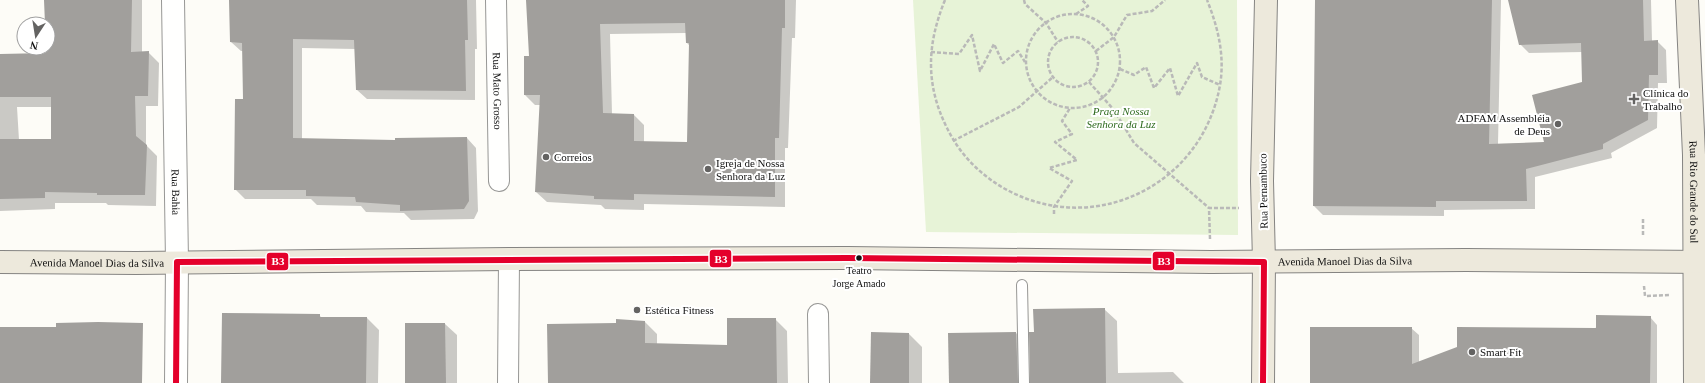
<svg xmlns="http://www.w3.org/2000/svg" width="1705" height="383" viewBox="0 0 1705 383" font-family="'Times New Roman',serif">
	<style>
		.green { fill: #e7f3d7 }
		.shadow { fill: #0003; fill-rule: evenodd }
		.building { fill: #a19f9c; fill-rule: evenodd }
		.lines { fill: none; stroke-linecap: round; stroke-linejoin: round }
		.service-casing { stroke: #979795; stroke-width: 12 }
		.minor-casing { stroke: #979795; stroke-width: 22 }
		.tertiary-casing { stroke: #979795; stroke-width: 24 }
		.primary-casing { stroke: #858482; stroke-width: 24 }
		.path { stroke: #b9b9b8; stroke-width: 2.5; stroke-dasharray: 4 2; stroke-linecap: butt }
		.service { stroke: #fffffe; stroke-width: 10 }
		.minor { stroke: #fffffe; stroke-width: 20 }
		.tertiary { stroke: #fffffe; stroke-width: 22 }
		.primary { stroke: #ede9dc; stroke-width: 22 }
		.bus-1-casing { stroke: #fff; stroke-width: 9 }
		.bus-1 { stroke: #e4002b; stroke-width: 6 }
		.poi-dot { fill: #646362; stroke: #fff; stroke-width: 1.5 }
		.bus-dot { fill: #111; stroke: #fff; stroke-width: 1.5 }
		.labels { text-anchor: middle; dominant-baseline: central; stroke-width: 4; stroke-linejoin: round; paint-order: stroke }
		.bus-label { font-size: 10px; fill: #111; stroke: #fff }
		.street-label { font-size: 11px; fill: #111; stroke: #fff }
		.poi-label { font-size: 11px; fill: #111; stroke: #fff; text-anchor: start }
		.park-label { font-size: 11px; font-style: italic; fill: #2f6b1f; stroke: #fff }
		.line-badge { stroke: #fff; stroke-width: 1.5 }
		.badge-label { font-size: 11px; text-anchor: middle; font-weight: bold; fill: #fff }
	</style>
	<rect width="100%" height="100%" fill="#fdfcf7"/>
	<!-- green -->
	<polygon class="green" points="913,0 1237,0 1238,235 926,232"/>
	<!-- shadow -->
	<g class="shadow">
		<path d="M45,0H142V53L148,52L159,63L158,106H146V145L157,156L156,206L108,205L106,203H55V209L0,211V55L47,54L48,24H46ZM17,107H52V140H19Z"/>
		<polygon points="230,0 476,0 477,49 475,49 475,100 367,99 357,90 355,49 302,48 302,140 396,141 467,138 476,148 478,211 474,219 411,220 404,213 366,212 361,206 317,205 311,199 245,199 235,189 244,100 244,51 241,51 231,42"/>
		<path d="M527,0H796L795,38H792L788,148H785V207L644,204V210L605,209L601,205L547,202L536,192L541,105H535L525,95L530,57ZM686,33L687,43L690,46L688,143L644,142V125L634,115L612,114L610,34Z"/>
		<polygon points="1316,0 1501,0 1498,144 1545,143 1583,83 1583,52 1529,53 1520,44 1509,0 1651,0 1652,41 1657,41 1666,50 1667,83 1658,83 1657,128 1611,153 1612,158 1535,177 1535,209 1444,210 1444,216 1323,215 1314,206"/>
		<polygon points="1104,309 1117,321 1118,373 1173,372 1184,383 1031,383 1035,333"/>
		<polygon points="319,315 322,318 367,318 379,330 378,383 222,383"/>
		<polygon points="1650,317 1657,325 1657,383 1311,383 1411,328 1419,335 1419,363"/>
		<polygon points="775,319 787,331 788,383 549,383 617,324 617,321 645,322 657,334 657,345 728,346"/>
		<polygon points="445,324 457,335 457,383 406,383"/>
		<polygon points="872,333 909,334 922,347 922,383 871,383"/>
		<polygon points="1016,333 1028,345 1029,383 950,383 950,334"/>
	</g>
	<!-- building -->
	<g class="building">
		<polygon points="44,0 132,0 131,52 149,51 148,96 135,96 136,136 147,145 145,195 97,195 97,193 45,192 45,198 0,199 0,139 51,139 51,97 0,97 0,54 46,53 46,48 48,48 48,24 45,24"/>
		<polygon points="229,0 467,0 468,40 465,40 466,91 356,90 354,40 293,39 293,138 395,140 395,138 467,137 469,201 464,209 400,211 400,205 356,202 355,197 306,196 306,190 234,190 235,99 243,99 242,43 230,42"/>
		<path d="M526,0H785V28H782L779,138H775V197L634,194V200L594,199V196L535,192L540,95H524V56H529ZM685,23L686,43H689L687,142L634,141V114L603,113L600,24Z"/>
		<polygon points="1315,0 1492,0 1489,144 1544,142 1532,95 1582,82 1581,43 1519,45 1508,0 1643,0 1644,41 1658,40 1658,75 1649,75 1648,120 1603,144 1603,149 1526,169 1527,201 1436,201 1436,207 1313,206"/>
		<polygon points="1105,308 1106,383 1030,383 1029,332 1034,332 1033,309"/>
		<polygon points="222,313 320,314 320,317 367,317 366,383 221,383"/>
		<polygon points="1596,315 1651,316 1650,383 1310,383 1310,327 1412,327 1412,364 1457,347 1457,327 1596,328"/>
		<polygon points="727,318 776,318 777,383 548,383 547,324 616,323 616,319 645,321 645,343 727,345"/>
		<polygon points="98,322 143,323 142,383 0,383 0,327 56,327 56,323"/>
		<polygon points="405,323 445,323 446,383 405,383"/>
		<polygon points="871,332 909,333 909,383 870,383"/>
		<polygon points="1016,332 1018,383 949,383 948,333"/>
	</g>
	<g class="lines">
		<defs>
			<polyline id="service" points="1022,285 1024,383"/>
			<g id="minor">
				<path id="s1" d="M496,0L499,181"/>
				<polyline points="818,314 819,383"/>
				<polyline points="508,383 509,259"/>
			</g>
			<g id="tertiary">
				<path id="s2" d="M173,0L177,262L176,383"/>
			</g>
			<g id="primary">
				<path id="s3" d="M1687,0L1694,155L1695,383"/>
				<path id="s4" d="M0,262L136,263L509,259L847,258L1211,262L1466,260L1705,262"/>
				<polyline points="1263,383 1264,262 1262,181 1266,0"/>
			</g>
		</defs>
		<!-- service casing -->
		<use href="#service" class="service-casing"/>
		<!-- minor casing -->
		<use href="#minor" class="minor-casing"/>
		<!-- tertiary casing -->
		<use href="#tertiary" class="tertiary-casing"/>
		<!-- primary casing -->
		<use href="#primary" class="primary-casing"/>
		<!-- path -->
		<g class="path">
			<path d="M945,0C927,44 925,84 947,128C960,155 982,177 1009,191C1098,237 1203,183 1220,85C1225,56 1218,27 1207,0"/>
			<polyline points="1024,0 1025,4 1046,23 1058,42"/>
			<polyline points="1076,14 1088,6 1082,0"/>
			<circle cx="1073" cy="61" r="47"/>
			<circle cx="1073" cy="62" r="25"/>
			<polyline points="1096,51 1114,37 1127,15 1152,11 1165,0"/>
			<polyline points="931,52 959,54 972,35 980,71 994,44 1003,63 1018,51 1025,62"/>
			<polyline points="1120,69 1134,75 1146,67 1154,88 1170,68 1178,96 1197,63 1202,77 1220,85"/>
			<polyline points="1089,82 1114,110 1134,143 1209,208"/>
			<polyline points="953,141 1019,107 1053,77"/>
			<polyline points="1054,214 1054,207 1072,181 1049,168 1077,160 1055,142 1072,134 1062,121 1070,108"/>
			<polyline points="1643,219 1643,237"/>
			<polyline points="1210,239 1209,208 1239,208"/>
			<polyline points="1644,286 1645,296 1670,295"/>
		</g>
		<!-- service -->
		<use href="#service" class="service"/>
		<!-- minor -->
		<use href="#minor" class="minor"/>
		<!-- tertiary -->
		<use href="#tertiary" class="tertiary"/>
		<!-- primary -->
		<use href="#primary" class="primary"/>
		<defs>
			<polyline id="bus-1" points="176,383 177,262 847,258 1264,262 1263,383"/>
		</defs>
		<!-- bus-1 casing -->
		<use href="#bus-1" class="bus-1-casing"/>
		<!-- bus-1 -->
		<use href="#bus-1" class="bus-1"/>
	</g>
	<!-- markers -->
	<g class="poi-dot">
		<path d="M1632 93h4v4h4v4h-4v4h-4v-4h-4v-4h4z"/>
		<circle cx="1558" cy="124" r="4"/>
		<circle cx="546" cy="157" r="4"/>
		<circle cx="708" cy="169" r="4"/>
		<circle cx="637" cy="310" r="4"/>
		<circle cx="1472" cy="352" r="4"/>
	</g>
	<circle class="bus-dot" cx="859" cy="258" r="3.5"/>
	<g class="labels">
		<!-- bus labels -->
		<g class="bus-label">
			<text x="859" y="270">Teatro<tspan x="859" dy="13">Jorge Amado</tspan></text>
		</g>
		<!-- street labels -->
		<g class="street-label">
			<text stroke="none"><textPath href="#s1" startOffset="91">Rua Mato Grosso</textPath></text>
			<text stroke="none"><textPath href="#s2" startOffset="192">Rua Bahia</textPath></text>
			<text transform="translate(1263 191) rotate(-91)">Rua Pernambuco</text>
			<text stroke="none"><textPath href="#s3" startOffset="192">Rua Rio Grande do Sul</textPath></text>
			<text stroke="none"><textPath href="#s4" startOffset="1345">Avenida Manoel Dias da Silva</textPath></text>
			<text stroke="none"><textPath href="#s4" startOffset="97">Avenida Manoel Dias da Silva</textPath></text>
		</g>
		<!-- poi labels -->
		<g class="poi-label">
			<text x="1643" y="93">Clínica do<tspan x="1643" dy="13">Trabalho</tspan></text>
			<text x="1550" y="118" text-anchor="end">ADFAM Assembléia<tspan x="1550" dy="13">de Deus</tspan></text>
			<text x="554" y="157">Correios</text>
			<text x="716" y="163">Igreja de Nossa<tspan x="716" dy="13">Senhora da Luz</tspan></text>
			<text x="645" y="310">Estética Fitness</text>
			<text x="1480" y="352">Smart Fit</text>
		</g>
		<!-- park labels -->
		<g class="park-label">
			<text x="1121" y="111">Praça Nossa<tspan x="1121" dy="13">Senhora da Luz</tspan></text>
		</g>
	</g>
	<g class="line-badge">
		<rect x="709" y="249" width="23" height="19" rx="4" fill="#e4002b"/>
		<rect x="1152" y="251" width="23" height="20" rx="4" fill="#e4002b"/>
		<rect x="266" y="252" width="23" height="19" rx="4" fill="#e4002b"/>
	</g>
	<g class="badge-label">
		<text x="721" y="263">B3</text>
		<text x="1164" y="265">B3</text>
		<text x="278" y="265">B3</text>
	</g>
	<!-- north arrow -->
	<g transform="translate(36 36) rotate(192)"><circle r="19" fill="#ffffff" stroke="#a0a0a0"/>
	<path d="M0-3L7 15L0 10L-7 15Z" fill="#646362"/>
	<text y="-6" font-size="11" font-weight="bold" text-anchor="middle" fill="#111111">N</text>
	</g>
</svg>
